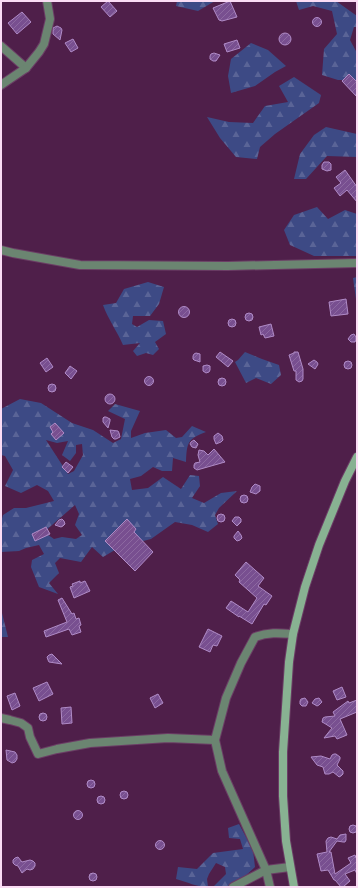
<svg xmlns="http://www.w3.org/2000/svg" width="358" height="888" viewBox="0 0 358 888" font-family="Literata,serif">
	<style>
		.forest { fill: url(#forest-firs); fill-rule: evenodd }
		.building { fill: url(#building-hatch); stroke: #b08bc7 }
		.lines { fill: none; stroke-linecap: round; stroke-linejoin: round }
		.street-casing { stroke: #6b3d65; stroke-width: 10 }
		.secondary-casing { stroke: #6b3d65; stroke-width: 10 }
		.street { stroke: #6b8571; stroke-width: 8 }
		.secondary { stroke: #88b292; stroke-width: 8 }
	</style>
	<defs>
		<pattern id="forest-firs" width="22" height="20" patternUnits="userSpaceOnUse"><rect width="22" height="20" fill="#3d4a85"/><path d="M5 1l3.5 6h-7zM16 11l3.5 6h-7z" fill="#5a6497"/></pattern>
		<pattern id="building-hatch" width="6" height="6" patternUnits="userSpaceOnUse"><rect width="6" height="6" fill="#784f90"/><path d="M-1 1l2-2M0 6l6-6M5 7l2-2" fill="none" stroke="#8c68a0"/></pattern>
	</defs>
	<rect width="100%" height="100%" fill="#4f1f4a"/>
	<!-- forest -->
	<g class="forest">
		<polygon points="177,1 215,1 198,11 176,6"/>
		<polygon points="296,1 336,1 357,16 357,27 354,27 350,40 357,53 357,80 338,80 322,75 324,49 337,34 332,11 313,6 299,10"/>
		<polygon points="251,43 268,50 286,66 275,72 255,86 231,93 228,76 231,59"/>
		<polygon points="294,77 321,95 319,103 275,134 260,147 257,159 236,157 220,138 207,117 229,122 253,123 265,106 288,102 279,86"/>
		<polygon points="326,127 357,134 357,157 327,156 306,179 294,179 300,154 314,135"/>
		<polygon points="317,207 328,219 345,210 357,214 357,256 314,256 290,245 284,230 294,215"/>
		<polygon points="357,277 357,306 353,278"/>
		<path d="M148,282L164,287L159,304L150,316H133L132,324L137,327L149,320L163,321L166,334L155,342L159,349L153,355L146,353L137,356L133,351L140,343L123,345C117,331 108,319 103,305L116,303L124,289Z"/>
		<polygon points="245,352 262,359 279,365 281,375 271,384 256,378 246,383 235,362 238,360"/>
		<path d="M20,399L41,403L72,423L93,430L113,443L121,439L125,419L108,411L115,404L140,411L131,431V438L145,433L166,430L176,438L182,437L192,426L206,432C187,439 187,443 186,462L173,458L172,471H162L153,467L141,476L130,479L132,490L148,488L163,477L181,489L190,475L199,476L200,486L192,498L204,503L221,493L237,491L219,508L215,515L218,524L208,532L192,525L175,522L151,539L120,547L103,557L92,547L81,562L60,558L55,563L59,573L49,583L58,594L39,587L31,567L32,560L44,554L39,545L26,548L19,551L1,552V522L3,515L14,508H26L54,501L48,491L37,485L21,493L5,486L13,470L5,456L1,455V409ZM46,440L57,443L68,441L62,455L70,461L76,453V445L82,444L83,455L74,471L68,474ZM75,505L79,514L75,525L82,535L76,539L62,537L54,539L44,532Z"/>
		<polygon points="1,609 8,637 1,637"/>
		<path d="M239,824L253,850L255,867L243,878L226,887H213L226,874L225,867L216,863L209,874L207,879L208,887C197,887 187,882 176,879L178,867L197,869L213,853L243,849L240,839L229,838L228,828Z"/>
	</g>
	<!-- building -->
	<g class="building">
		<polygon points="108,1 117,11 110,17 101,7"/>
		<polygon points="230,1 237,17 222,21 219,20 213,8"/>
		<polygon points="22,12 31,22 17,34 8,23"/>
		<circle cx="317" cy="22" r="4.5"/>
		<polygon points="57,26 61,28 62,30 60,40 53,34 53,28"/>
		<circle cx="285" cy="39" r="6"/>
		<polygon points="73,39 78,48 71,52 65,43"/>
		<polygon points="237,40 240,48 227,52 224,44"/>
		<polygon points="214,53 220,55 216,61 213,61 210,59 210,56 211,54"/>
		<polygon points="349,74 357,82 357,97 342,81"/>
		<polygon points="324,162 329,162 331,164 331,170 327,171 322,169 322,165"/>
		<polygon points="345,170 357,187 357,202 347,190 340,196 334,188 341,183 336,177"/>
		<polygon points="346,299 348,314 331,316 329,302"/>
		<circle cx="184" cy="312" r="5.5"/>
		<circle cx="249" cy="317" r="4"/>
		<circle cx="232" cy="323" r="4"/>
		<polygon points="271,324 274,336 265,338 263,334 261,335 259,327"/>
		<polygon points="354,334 356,337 356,340 355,342 351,342 348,339 351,335"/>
		<polygon points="220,352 233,361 228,367 216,357"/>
		<polygon points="294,352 298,352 303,369 303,379 302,381 299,382 296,380 296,371 294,371 289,355 294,353"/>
		<polygon points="196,353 200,354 200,362 194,360 193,359 193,356 194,354"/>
		<polygon points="47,358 53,367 46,372 40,363"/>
		<polygon points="314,360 317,362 318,364 317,366 315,369 308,364"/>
		<circle cx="348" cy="365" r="4"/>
		<polygon points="207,365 210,366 210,370 209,372 206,373 203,371 203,366"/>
		<polygon points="70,366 77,371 71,379 65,373"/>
		<circle cx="149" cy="381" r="4.5"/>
		<circle cx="222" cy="382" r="4"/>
		<circle cx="52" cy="388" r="4"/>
		<circle cx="110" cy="399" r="5"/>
		<polygon points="104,417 106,417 110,419 110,421 108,428 103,422 103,418"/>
		<polygon points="55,423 64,433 56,440 51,434 53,432 50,427"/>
		<polygon points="110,430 118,431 119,433 120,437 116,439 114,439 112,437"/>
		<polygon points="218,433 222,436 223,440 221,442 216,444 214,439 214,436"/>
		<polygon points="194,440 198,444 196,448 192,447 190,444 191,442"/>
		<polygon points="214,449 225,462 197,470 194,468 194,465 195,463 200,462 198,455 199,450 204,451 208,455"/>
		<polygon points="66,462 73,467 68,473 62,467"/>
		<polygon points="255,484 260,486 260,491 256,494 250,492 252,487"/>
		<circle cx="244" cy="499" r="4"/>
		<circle cx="221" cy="518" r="4"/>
		<polygon points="235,517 239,517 241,519 241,522 237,526 232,521"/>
		<polygon points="62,519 64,521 65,524 63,526 61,527 55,525 59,520"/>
		<polygon points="127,519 136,529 134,532 153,552 135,571 105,541"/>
		<polygon points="46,527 50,534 35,541 32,534"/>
		<polygon points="238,531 241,535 242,538 240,540 237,541 234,538 234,536"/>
		<polygon points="246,562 264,578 258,586 272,596 266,605 264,604 252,624 239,616 239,617 226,608 231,601 248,612 257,598 239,582 240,580 235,575"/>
		<polygon points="80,581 80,583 85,581 90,591 74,598 70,587 73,586 72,584"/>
		<polygon points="62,598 72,614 74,613 76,619 79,618 81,625 79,626 81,632 72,635 69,629 46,637 44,631 67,622 58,600"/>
		<polygon points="208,629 222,636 217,646 213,645 210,652 199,647"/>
		<polygon points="52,654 62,664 49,662 48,660 47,657 49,655"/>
		<polygon points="47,682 53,694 39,701 33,688"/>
		<polygon points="342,687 346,697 337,700 333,691"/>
		<polygon points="15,693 20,706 12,710 7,696"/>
		<polygon points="158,694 163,703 155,708 150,698"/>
		<polygon points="305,698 308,702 306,706 302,706 300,704 300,701 301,699"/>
		<polygon points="319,698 322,702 319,705 317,706 312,703 315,699"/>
		<polygon points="357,700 357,712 340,719 347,735 337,739 335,736 324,738 332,728 324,723 322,722 323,718 325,717 335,716 333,712 348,701 349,703"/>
		<polygon points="71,707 72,723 62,724 61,708"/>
		<circle cx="43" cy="717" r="4"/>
		<polygon points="6,750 15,752 17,755 17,759 15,762 12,763 7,760"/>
		<polygon points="334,754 336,754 340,757 340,759 337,765 343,771 343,774 341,776 339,777 338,776 333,772 329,774 325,774 323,767 317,765 311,757 321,756 330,759 332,755"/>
		<circle cx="91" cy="784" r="4"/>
		<circle cx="124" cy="795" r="4"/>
		<circle cx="101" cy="800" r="4"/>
		<circle cx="78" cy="815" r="4.5"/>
		<circle cx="353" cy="829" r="4"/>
		<polygon points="346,834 346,840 345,842 343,842 337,841 329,852 331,852 335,874 351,863 348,858 355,855 356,858 357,858 357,874 355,870 345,874 350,881 343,887 341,887 335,880 334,880 328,870 321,871 317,854 327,852 326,841 328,838 331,837 337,839 340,835"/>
		<circle cx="160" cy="845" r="4.5"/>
		<polygon points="18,857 22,862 30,860 33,861 35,863 35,866 33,869 30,870 27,869 22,873 18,866 15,865 13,863 13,860 15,858"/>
		<circle cx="93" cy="877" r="4"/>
	</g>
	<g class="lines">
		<defs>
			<g id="street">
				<polyline points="1,46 26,68"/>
				<polyline points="1,85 26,68 39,52 44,44 50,19 47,1"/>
				<polyline points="1,250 13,253 80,265 228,266 357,263"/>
				<polyline points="1,718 10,720 21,723 28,728 30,737 38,754 57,749 90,743 168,738 215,740"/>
				<polyline points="233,887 266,870 290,867"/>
				<path d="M270,887L266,870L222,771L215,740L226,698L241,663L255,637C269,632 279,633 293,634"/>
			</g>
			<polyline id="secondary" points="294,887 286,841 283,796 283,752 289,662 293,634 305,587 319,545 345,481 357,457"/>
		</defs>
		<!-- street casing -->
		<use href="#street" class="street-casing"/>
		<!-- secondary casing -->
		<use href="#secondary" class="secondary-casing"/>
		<!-- street -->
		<use href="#street" class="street"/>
		<!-- secondary -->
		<use href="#secondary" class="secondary"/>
	</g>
	<!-- border -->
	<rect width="358" height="888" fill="none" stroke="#fbdcf5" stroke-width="4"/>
</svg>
